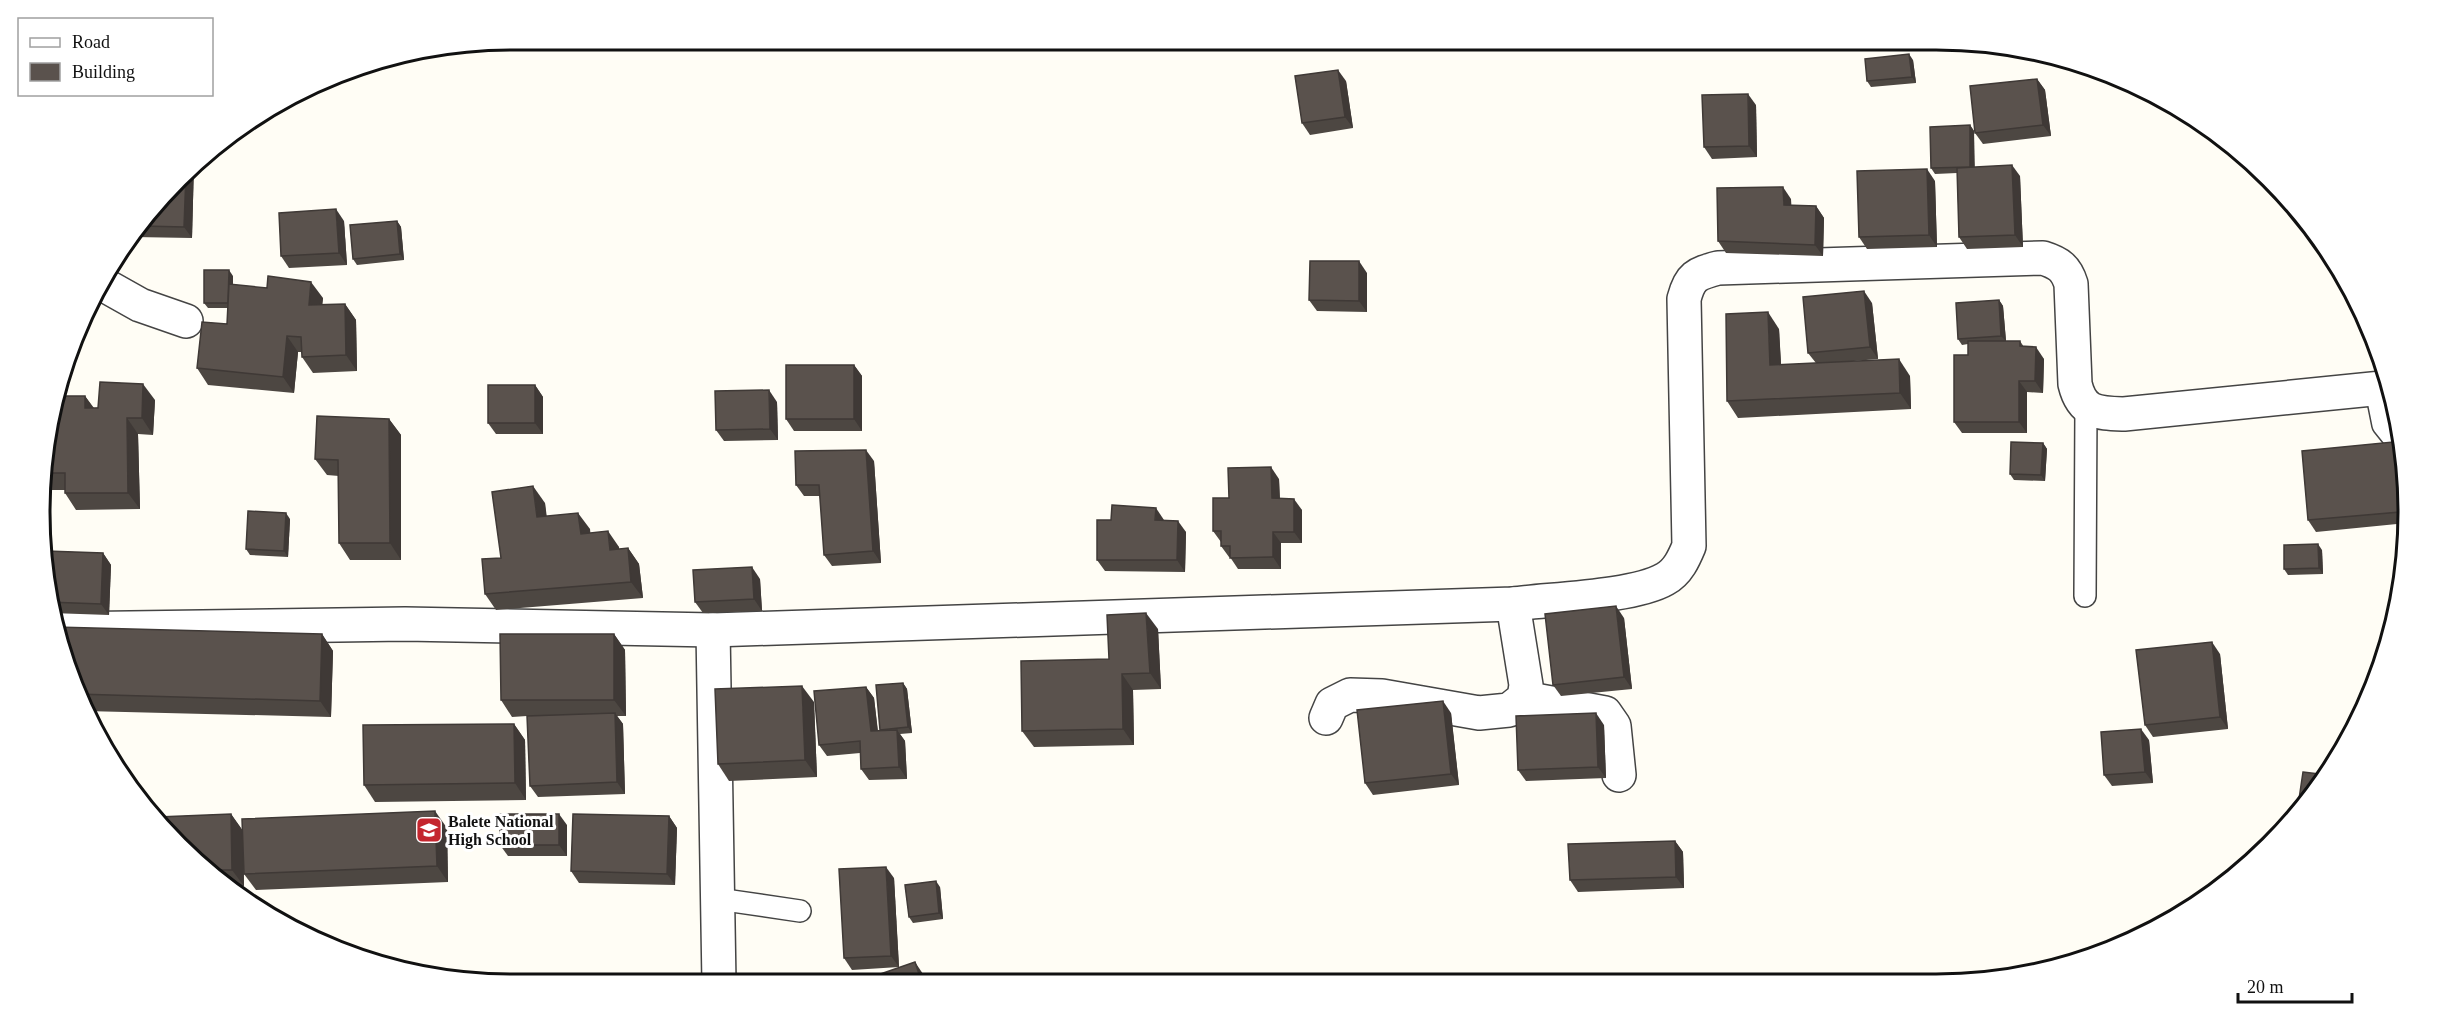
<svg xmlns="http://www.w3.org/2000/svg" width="2448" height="1023" viewBox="0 0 2448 1023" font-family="Georgia,serif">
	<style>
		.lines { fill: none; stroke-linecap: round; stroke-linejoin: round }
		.lane-casing { stroke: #444; stroke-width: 24 }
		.street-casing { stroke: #444; stroke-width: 36 }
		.lane { stroke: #fff; stroke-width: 21 }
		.street { stroke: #fff; stroke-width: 33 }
		.wall { fill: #4d4742 }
		.shaded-wall { fill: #3f3936 }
		.building { fill: #5a524d; stroke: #3f3936; stroke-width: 1.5 }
		.labels { text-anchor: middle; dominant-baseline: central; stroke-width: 6; stroke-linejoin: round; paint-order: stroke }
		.poi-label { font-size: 16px; font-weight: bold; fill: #111; stroke: #fff; text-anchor: start }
		.rim { fill: none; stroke: #111; stroke-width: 3 }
	</style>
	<rect width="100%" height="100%" fill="#fffdf5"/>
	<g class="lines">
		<defs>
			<g id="lane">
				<polyline points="2376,390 2383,425 2403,450"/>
				<polyline points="2085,596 2086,407"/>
				<polyline points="718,899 800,911"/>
			</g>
			<g id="street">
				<polyline points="99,282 140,305 186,321"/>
				<path d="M58,629L405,624L713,630L1513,604C1551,599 1634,597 1665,579C1678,572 1684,558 1689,546L1684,299C1690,276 1696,274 1718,268L2043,258C2059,263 2066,268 2071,284L2075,384C2082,413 2097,413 2124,414L2392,387"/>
				<polyline points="713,630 719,983"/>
				<polyline points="1524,698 1605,713 1614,726 1619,775"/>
				<polyline points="1326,718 1332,704 1350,695 1382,696 1479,713 1509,710 1524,698 1526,685 1513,604"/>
			</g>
		</defs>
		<!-- lane casing -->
		<use href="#lane" class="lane-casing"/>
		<!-- street casing -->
		<use href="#street" class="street-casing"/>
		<!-- lane -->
		<use href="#lane" class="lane"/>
		<!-- street -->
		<use href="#street" class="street"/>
	</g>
	<!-- wall -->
	<g class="wall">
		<polygon points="1913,60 1916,83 1871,87 1867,81"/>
		<polygon points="2037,79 2045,90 2051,136 1983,144 1975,133"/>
		<polygon points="1346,81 1353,128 1310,135 1302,123"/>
		<polygon points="1756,105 1757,157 1712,159 1704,147"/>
		<polygon points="1970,125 1974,131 1974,167 2020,176 2023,247 1967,249 1959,237 1957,173 1935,174 1931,168"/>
		<polygon points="194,164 192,238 134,237"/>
		<polygon points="1935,181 1937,247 1867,249 1859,237"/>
		<polygon points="1791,199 1791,205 1816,206 1824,218 1823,256 1726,253 1718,241"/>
		<polygon points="344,221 347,265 289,268 281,256"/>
		<polygon points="397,221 401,227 404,260 357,265 353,259"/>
		<polygon points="1367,273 1367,312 1317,311 1309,300"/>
		<polygon points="233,276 233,285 323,298 322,304 345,304 356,320 357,371 313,373 302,357 302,352 298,352 294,393 208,385 197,368 227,324 228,308 208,308 204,303"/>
		<polygon points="1999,300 2003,306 2006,341 2020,341 2024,347 2044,359 2043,393 2027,392 2027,433 1962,433 1954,422 1968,355 1968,344 1962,345 1958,339"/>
		<polygon points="1872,303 1878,359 1842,362 1910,376 1911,409 1738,418 1727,401 1779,329 1781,365 1816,363 1808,353"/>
		<polygon points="854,365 862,376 862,431 794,431 786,419"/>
		<polygon points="535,385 543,397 543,434 496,434 488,423"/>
		<polygon points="85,396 94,408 155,400 153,435 138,434 140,509 76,510 65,493 65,490 48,490 44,485 43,449"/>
		<polygon points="777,402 778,440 724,441 716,430"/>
		<polygon points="389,419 401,435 401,560 350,560 339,543 339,476 327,475 315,459"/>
		<polygon points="2393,442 2401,454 2407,512 2407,523 2316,532 2308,520"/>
		<polygon points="2043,443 2047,449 2045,481 2014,480 2010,474"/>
		<polygon points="874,461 881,563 832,566 824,555 820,496 804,496 796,485"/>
		<polygon points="1279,479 1280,498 1302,510 1302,543 1281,543 1281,569 1238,569 1230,557 1229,557 1221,546 1221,542 1213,531 1229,498"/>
		<polygon points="545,503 546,516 590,529 590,533 619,547 619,549 628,548 639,564 643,598 496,610 485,594 501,558"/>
		<polygon points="290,519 288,557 250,555 246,549"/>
		<polygon points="1164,520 1164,521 1186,532 1185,572 1105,571 1097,560"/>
		<polygon points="2322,550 2323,574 2288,575 2284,569"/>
		<polygon points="46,551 103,553 111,565 109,615 51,613 48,604"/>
		<polygon points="760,579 762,611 703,613 695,602"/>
		<polygon points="1624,618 1632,689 1561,696 1553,685"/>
		<polygon points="1158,629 1161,689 1133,690 1134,745 1034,747 1022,731 1109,659"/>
		<polygon points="322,634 333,651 331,717 85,711 75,693"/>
		<polygon points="614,634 625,650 626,716 617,716 623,724 625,794 538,797 530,786 527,716 512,717 501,700"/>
		<polygon points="2220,654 2228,729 2153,737 2145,725"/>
		<polygon points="903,683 907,689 912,733 900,734 905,741 907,779 869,780 861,769 860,753 827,756 819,745 866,687 874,698 878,731 881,731 880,730"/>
		<polygon points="814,702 817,777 729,781 718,764"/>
		<polygon points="1451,713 1459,785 1373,795 1365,783"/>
		<polygon points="514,724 525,740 526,800 375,802 364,785"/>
		<polygon points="1604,725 1606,778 1526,781 1518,770"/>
		<polygon points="2149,740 2153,783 2112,786 2104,775"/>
		<polygon points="2328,775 2303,804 2299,799"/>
		<polygon points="231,814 243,831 244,886 224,887 159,817"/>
		<polygon points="669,816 677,828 675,885 579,883 571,871"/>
		<polygon points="567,825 567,856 508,856 500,845"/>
		<polygon points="447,828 448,882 256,890 244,874"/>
		<polygon points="1675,841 1683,852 1684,888 1578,892 1570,880"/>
		<polygon points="894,878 899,967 852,970 844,958"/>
		<polygon points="940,887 943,919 913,923 909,917"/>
	</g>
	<!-- shaded-wall -->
	<g class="shaded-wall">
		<polygon points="1909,54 1913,60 1916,83 1912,77"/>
		<polygon points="1338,70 1346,81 1353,128 1345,117"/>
		<polygon points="2037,79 2045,90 2051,136 2043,125"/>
		<polygon points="1748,94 1756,105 1757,157 1749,146"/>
		<polygon points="1970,125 1974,131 1975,173 1970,167"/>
		<polygon points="194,164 192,238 184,227 186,174"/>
		<polygon points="2012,165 2020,176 2023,247 2015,235"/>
		<polygon points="1927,169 1935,181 1937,247 1929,235"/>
		<polygon points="1783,187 1791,199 1792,216 1784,205"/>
		<polygon points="1816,206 1824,218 1823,256 1815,245"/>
		<polygon points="336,209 344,221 347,265 339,253"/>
		<polygon points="397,221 401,227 404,260 400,254"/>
		<polygon points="1359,261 1367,273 1367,312 1359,301"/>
		<polygon points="229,270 233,276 233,308 229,303"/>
		<polygon points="311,282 323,298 321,321 309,305"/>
		<polygon points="1864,291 1872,303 1878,359 1870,347"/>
		<polygon points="1999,300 2003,306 2006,341 2001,336"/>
		<polygon points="345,304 356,320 357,371 346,355"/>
		<polygon points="1768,312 1779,329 1782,381 1770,365"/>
		<polygon points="287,336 298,352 294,393 283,377"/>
		<polygon points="2036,347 2044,359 2043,393 2035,381"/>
		<polygon points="1899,359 1910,376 1911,409 1900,393"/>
		<polygon points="854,365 862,376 862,431 854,419"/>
		<polygon points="2019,381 2027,392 2027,433 2019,422"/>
		<polygon points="143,384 155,400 153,435 142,418"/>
		<polygon points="535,385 543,397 543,434 535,423"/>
		<polygon points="769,390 777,402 778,440 770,429"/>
		<polygon points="85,396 96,412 85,408"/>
		<polygon points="127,418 138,434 140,509 128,493"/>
		<polygon points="389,419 401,435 401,560 390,543"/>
		<polygon points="2393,442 2401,454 2407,512 2407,521 2400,512"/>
		<polygon points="2043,443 2047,449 2045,481 2041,475"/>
		<polygon points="866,450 874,461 881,563 873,551"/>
		<polygon points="1271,467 1279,479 1280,510 1272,498"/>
		<polygon points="533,486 545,503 549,533 537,517"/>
		<polygon points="1294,499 1302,510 1302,543 1294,532"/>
		<polygon points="1156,508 1164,520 1163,532 1155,520"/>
		<polygon points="286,513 290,519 288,557 284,551"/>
		<polygon points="578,513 590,529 592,550 581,534"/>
		<polygon points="1178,521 1186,532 1185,572 1177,560"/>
		<polygon points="608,531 619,547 621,566 610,550"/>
		<polygon points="1273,532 1281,543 1281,569 1273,557"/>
		<polygon points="2318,544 2322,550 2323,574 2319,568"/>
		<polygon points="628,548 639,564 643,598 631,582"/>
		<polygon points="103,553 111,565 109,615 101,604"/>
		<polygon points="752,567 760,579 762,611 754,599"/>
		<polygon points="1616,606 1624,618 1632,689 1624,677"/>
		<polygon points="1146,613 1158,629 1161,689 1150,673"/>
		<polygon points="322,634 333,651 331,717 320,701"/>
		<polygon points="614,634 625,650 626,716 614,700"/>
		<polygon points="2212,642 2220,654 2228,729 2220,717"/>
		<polygon points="1122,674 1133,690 1134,745 1123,729"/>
		<polygon points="903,683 907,689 912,733 908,727"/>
		<polygon points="802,686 814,702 817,777 805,760"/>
		<polygon points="866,687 874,698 879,743 871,731"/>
		<polygon points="1443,701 1451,713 1459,785 1451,774"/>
		<polygon points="615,713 623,724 625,794 617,782"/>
		<polygon points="1596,713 1604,725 1606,778 1598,767"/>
		<polygon points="514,724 525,740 526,800 515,783"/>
		<polygon points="2141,729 2149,740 2153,783 2145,772"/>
		<polygon points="897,730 905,741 907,779 899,767"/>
		<polygon points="435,811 447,828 448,882 437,866"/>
		<polygon points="231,814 243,831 244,886 232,870"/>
		<polygon points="559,814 567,825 567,856 559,845"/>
		<polygon points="669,816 677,828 675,885 667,874"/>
		<polygon points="1675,841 1683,852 1684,888 1676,877"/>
		<polygon points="886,867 894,878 899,967 891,956"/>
		<polygon points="936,881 940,887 943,919 939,913"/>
		<polygon points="915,962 923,974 926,983 922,983"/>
	</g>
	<!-- building -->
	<g class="building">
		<polygon points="1909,54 1912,77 1867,81 1865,59"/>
		<polygon points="1338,70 1345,117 1302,123 1295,76"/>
		<polygon points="2037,79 2043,125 1975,133 1970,86"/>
		<polygon points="1748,94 1749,146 1704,147 1702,95"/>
		<polygon points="1970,125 1970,167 1931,168 1930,127"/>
		<polygon points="2012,165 2015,235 1959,237 1957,168"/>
		<polygon points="1927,169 1929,235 1859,237 1857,171"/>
		<polygon points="186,174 184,227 143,226"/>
		<polygon points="1783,187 1784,205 1816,206 1815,245 1718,241 1717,188"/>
		<polygon points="336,209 339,253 281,256 279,213"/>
		<polygon points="397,221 400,254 353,259 350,225"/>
		<polygon points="1310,261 1359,261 1359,301 1309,300"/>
		<polygon points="204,270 229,270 228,303 204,303"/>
		<polygon points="268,276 311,282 309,305 345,304 346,355 302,357 301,337 287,336 283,377 197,368 202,322 227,324 229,284 267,288"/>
		<polygon points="1864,291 1870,347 1808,353 1803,297"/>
		<polygon points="1999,300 2001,336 1958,339 1956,303"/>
		<polygon points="1768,312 1770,365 1899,359 1900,393 1727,401 1726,314"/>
		<polygon points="1968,341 2020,341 2020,346 2036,347 2035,381 2019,381 2019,422 1954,422 1954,355 1968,355"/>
		<rect x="786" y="365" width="68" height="54"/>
		<polygon points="100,382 143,384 142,418 127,418 128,493 65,493 65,473 44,473 43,449 56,396 85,396 85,408 98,408"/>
		<rect x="488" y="385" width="47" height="38"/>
		<polygon points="769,390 770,429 716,430 715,391"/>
		<polygon points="317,416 389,419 390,543 339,543 338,460 315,459"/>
		<polygon points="2011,442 2043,443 2041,475 2010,474"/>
		<polygon points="2393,442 2400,512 2308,520 2302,451"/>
		<polygon points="866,450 873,551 824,555 819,485 796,485 795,451"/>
		<polygon points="1271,467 1272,498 1294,499 1294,532 1273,532 1273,557 1230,558 1230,546 1221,546 1221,531 1213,531 1213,498 1229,498 1228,468"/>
		<polygon points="533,486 537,517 578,513 581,534 608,531 610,550 628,548 631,582 485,594 482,559 501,558 492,492"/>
		<polygon points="1112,505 1156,508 1155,520 1178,521 1177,560 1097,560 1097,520 1111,520"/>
		<polygon points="248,511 286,513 284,551 246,549"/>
		<polygon points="2318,544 2319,568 2284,569 2284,545"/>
		<polygon points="46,551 103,553 101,604 48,602"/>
		<polygon points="752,567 754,599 695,602 693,570"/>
		<polygon points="1616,606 1624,677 1553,685 1545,614"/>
		<polygon points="1146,613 1150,673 1122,674 1123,729 1022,731 1021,661 1109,659 1107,615"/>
		<polygon points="55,627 322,634 320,701 76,694"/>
		<polygon points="500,634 614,634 614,700 501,700"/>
		<polygon points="2212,642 2220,717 2145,725 2136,650"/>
		<polygon points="903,683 908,727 880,730 876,685"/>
		<polygon points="802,686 805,760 718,764 715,689"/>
		<polygon points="866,687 871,731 897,730 899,767 861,769 860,741 819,745 814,691"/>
		<polygon points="1443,701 1451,774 1365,783 1357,710"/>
		<polygon points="615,713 617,782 530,786 527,716"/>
		<polygon points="1596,713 1598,767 1518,770 1516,716"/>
		<polygon points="514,724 515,783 364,785 363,725"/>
		<polygon points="2141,729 2145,772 2104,775 2101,732"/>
		<polygon points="2303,772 2328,775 2307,800 2299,799"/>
		<polygon points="435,811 437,866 244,874 242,819"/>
		<polygon points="231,814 232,870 209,870 159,817"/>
		<rect x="500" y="814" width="59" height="31"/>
		<polygon points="573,814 669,816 667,874 571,871"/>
		<polygon points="1675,841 1676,877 1570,880 1568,844"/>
		<polygon points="886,867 891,956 844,958 839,869"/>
		<polygon points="936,881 939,913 909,917 905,885"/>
		<polygon points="915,962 922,983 860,983 860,981"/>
	</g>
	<!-- icons -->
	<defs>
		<symbol id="school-square" viewBox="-11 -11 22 22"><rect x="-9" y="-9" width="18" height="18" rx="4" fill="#c4262e" stroke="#fff"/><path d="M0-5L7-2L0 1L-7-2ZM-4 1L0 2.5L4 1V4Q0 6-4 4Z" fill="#fff"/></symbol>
	</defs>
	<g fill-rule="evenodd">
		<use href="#school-square" x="414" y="815" width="30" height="30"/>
	</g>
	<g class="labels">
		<!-- poi labels -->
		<g class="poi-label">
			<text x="448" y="821">Balete National<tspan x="448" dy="18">High School</tspan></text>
		</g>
	</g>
	<!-- crop -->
	<path d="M0 0H2448V1023H0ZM512 50H1936A462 462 0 0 1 2398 512V512A462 462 0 0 1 1936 974H512A462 462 0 0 1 50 512V512A462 462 0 0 1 512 50Z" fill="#fff" fill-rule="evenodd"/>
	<path class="rim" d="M512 50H1936A462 462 0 0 1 2398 512V512A462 462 0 0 1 1936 974H512A462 462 0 0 1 50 512V512A462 462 0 0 1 512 50Z"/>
	<!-- legend -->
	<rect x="18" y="18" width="195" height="78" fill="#ffffff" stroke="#a0a0a0" stroke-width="1.5"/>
	<rect x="30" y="38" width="30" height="9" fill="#ffffff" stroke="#a0a0a0" stroke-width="1.5"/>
	<text x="72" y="48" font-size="18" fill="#111111">Road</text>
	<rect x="30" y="63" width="30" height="18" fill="#5a524d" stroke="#a0a0a0" stroke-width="1.5"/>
	<text x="72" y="78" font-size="18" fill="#111111">Building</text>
	<!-- scale -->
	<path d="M2238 993v9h114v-9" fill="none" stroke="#111111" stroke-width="3"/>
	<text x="2247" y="993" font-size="18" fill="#111111" stroke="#ffffff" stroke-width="4.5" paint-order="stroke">20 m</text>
</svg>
